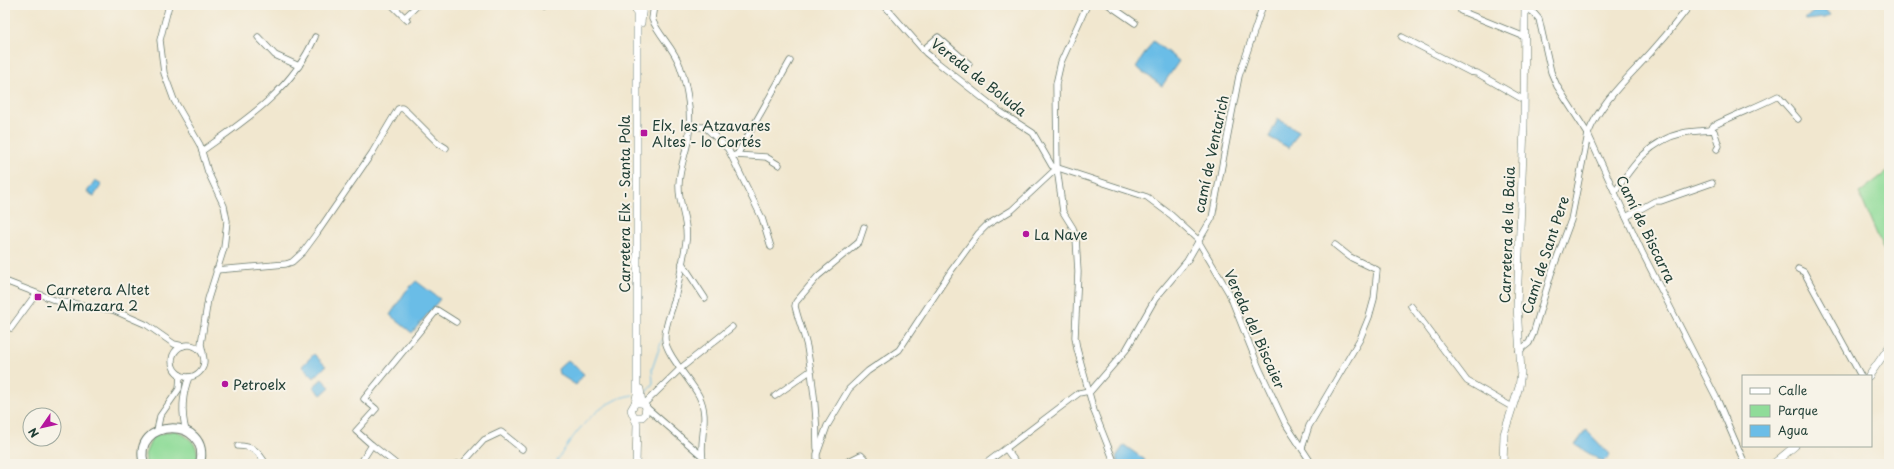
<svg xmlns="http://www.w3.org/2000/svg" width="1894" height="469" viewBox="0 0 1894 469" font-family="'Playpen Sans',sans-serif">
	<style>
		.green { fill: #90dc99; stroke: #588c66 }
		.water { fill: #6bbde7; stroke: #457d8e }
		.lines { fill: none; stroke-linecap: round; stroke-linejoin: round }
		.stream { stroke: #6bbde7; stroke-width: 1 }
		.minor-casing { stroke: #68786a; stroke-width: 7 }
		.major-casing { stroke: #68786a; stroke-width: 8 }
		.highway-casing { stroke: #68786a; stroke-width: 10 }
		.minor { stroke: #fff; stroke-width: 5.5 }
		.major { stroke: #fff; stroke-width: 7 }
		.highway { stroke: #fff; stroke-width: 8 }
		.poi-dot { fill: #b5179e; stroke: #f7f3e8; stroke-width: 1.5 }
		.labels { text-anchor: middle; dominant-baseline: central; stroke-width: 4; stroke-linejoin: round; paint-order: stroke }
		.street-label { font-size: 14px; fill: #1f3d34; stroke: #f7f3e8 }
		.poi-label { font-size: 14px; fill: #1f3d34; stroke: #f7f3e8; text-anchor: start }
	</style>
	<rect width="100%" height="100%" fill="#f7f3e8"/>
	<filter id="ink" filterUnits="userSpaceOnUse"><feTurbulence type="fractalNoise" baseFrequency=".025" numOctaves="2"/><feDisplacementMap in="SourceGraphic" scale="8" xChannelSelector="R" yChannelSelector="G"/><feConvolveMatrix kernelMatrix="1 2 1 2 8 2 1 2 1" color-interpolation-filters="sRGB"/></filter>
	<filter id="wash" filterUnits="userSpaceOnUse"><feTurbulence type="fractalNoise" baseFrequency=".012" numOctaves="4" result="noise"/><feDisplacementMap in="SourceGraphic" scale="16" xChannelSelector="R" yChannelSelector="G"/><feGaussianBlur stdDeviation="0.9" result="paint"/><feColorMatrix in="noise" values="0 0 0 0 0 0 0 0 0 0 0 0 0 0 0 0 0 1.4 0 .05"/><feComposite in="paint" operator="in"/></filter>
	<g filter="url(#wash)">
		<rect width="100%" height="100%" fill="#f1e7cf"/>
		<!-- green -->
		<g class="green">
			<polygon points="1889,170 1889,239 1884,243 1888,248 1889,247 1889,262 1859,193"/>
			<path d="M175,430C189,437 202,445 196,464H146L145,454L153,436Z"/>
		</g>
		<!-- water -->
		<g class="water">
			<polygon points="1821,5 1830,15 1824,18 1806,20 1805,19"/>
			<polygon points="1153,41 1179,61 1162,86 1136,67"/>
			<polygon points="1278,119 1299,131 1289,148 1269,137"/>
			<polygon points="95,180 102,184 94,196 87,192"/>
			<polygon points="416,281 440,299 412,333 390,315 406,291"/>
			<polygon points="314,354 326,366 314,378 302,366"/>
			<polygon points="568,360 584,374 576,385 559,374 558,369"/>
			<polygon points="322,379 330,387 321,395 313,387"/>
			<polygon points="1586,430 1610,455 1603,462 1575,445"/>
			<polygon points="1124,445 1145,460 1142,464 1119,464 1116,457"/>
		</g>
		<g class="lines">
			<!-- stream -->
			<g class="stream">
				<polyline points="645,394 653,383 652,369 662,340"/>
				<path d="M555,464C572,436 598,399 633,395"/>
			</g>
		</g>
	</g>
	<g filter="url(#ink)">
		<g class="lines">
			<defs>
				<g id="minor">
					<polyline points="169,5 160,40 164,73 174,100 200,145 208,172 224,206 227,221 224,248 208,299 201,344 203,353"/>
					<polyline points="392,5 407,20"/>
					<path d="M654,5L652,19C659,36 674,48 680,66C688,88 692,117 688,141C685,156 679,170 679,185C678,204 689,222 686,242C683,261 679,280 675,298C672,311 664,326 665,339C665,353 692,382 699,396C711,419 697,442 704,464"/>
					<polyline points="884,5 926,53 938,63 999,111 1033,133 1052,166 1147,197 1171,215 1197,239 1229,293 1259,368 1285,423 1312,464"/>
					<polyline points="1087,5 1061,62 1056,84 1057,168 1063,212 1073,228 1076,238 1078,272 1075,337 1077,349 1094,411 1115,464"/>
					<polyline points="1109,5 1135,23"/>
					<polyline points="544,6 545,5"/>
					<polyline points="1525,8 1533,12 1539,19 1551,72 1557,86 1588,134 1642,252 1717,399 1745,464"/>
					<polyline points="1461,11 1525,37"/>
					<polyline points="405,17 418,5"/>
					<polyline points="258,37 275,55 299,66"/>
					<polyline points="1402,37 1470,72 1477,73 1524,100"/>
					<polyline points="923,50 938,37 969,64"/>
					<polyline points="689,127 705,127 728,149 762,218 771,247"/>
					<path d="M1711,130L1713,126C1734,115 1757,107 1778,96L1798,119"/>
					<path d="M202,151C247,119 292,90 315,37"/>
					<polyline points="735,155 766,157 779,165"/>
					<polyline points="737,155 790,61"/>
					<path d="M1615,192C1632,166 1650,140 1683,133C1692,131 1702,131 1711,130L1714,131L1719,146L1717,149"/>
					<polyline points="1626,217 1655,201 1661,201 1712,183"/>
					<polyline points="682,263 705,298"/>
					<polyline points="1798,269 1804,272 1861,376"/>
					<polyline points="216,270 286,264 292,262 303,252 317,233 372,153 398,109 402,108 407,112 438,143 446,148"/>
					<polyline points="5,281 57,301 113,310 147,325 174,344 183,346"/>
					<polyline points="1411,306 1467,381 1512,407"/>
					<polyline points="11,328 36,294"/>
					<circle cx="188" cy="361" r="16"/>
					<path d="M1519,351L1529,343L1533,334L1551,274L1571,220L1588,134C1602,98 1635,72 1659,43C1670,31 1680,18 1690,5"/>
					<polyline points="1089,393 1126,350 1155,299 1187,261 1212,218 1239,76 1263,5"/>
					<polyline points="775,396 810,371"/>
					<polyline points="644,404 681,368 732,327"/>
					<polyline points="646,407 701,455"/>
					<polyline points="157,431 160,416 179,389 180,375"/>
					<path d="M186,431C181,412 182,395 189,377"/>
					<polyline points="372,445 396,464"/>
					<path d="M238,446C253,446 258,451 266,464"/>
					<path d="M817,448C817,414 813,380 807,347C804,333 798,320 795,306L796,302L818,276L859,242L864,227"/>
					<polyline points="1302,448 1309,426 1360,339 1369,317 1374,299 1377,270 1350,257 1335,245"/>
					<polyline points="1006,449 1017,464"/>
					<polyline points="360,464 372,445 356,431 376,409 364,399 437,310 456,322"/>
					<polyline points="457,464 462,464 484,440 501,432 522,449"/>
					<polyline points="817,464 817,454 827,426 849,389 868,371 899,350 951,271 978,234 987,225 1012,210 1057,168"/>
					<polyline points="843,464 861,455 870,464"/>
					<polyline points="985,464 1079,393 1089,391"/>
				</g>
				<g id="major">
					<polyline points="635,5 637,15 637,394 635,403"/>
					<polyline points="641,23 643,5"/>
					<polyline points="1869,376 1889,347"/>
					<polyline points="640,389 642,403"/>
					<polyline points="634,417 642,417 645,414 646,407 643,403 635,403 631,410 637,424 636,464"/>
					<polyline points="1503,464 1504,434 1519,387 1521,372 1517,306 1524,126 1525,5"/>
					<polyline points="1773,464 1795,446"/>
				</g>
				<path id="highway" d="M144,464C130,418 212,415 200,464"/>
			</defs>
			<!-- minor casing -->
			<use href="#minor" class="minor-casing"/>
			<!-- major casing -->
			<use href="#major" class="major-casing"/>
			<!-- highway casing -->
			<use href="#highway" class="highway-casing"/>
			<!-- minor -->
			<use href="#minor" class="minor"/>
			<!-- major -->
			<use href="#major" class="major"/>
			<!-- highway -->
			<use href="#highway" class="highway"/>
		</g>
	</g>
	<!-- markers -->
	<g class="poi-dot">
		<rect x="640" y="129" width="8" height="8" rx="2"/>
		<circle cx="1026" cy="234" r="4"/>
		<rect x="34" y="293" width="8" height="8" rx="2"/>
		<circle cx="225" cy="384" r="4"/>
	</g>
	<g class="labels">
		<!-- street labels -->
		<g class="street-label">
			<text transform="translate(979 77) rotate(38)">Vereda de Boluda</text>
			<text transform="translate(1211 154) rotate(-78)">camí de Ventarich</text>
			<text transform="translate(624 204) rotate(-90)">Carretera Elx - Santa Pola</text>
			<text transform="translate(1646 229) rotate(64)">Camí de Biscarra</text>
			<text transform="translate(1507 235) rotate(-88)">Carretera de la Baia</text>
			<text transform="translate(1545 255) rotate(-72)">Camí de Sant Pere</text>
			<text transform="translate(1255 329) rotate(66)">Vereda del Biscaier</text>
		</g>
		<!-- poi labels -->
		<g class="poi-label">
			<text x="652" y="125">Elx, les Atzavares<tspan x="652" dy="16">Altes - lo Cortés</tspan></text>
			<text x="1034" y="234">La Nave</text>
			<text x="46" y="289">Carretera Altet<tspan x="46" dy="16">- Almazara 2</tspan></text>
			<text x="233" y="384">Petroelx</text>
		</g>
	</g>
	<!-- margin -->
	<rect width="1894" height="469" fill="none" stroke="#f7f3e8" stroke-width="20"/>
	<!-- legend -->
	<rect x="1742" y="375" width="130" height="72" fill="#f7f3e8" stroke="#a1aaa0"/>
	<rect x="1750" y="388" width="20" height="6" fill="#ffffff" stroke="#a1aaa0"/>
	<text x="1778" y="395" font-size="12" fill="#1f3d34">Calle</text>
	<rect x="1750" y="405" width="20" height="12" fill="#90dc99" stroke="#a1aaa0"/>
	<text x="1778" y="415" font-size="12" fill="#1f3d34">Parque</text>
	<rect x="1750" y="425" width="20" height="12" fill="#6bbde7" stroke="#a1aaa0"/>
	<text x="1778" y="435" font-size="12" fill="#1f3d34">Agua</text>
	<!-- north arrow -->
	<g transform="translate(42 427) rotate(236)"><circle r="19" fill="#f7f3e8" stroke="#a1aaa0"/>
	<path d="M0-3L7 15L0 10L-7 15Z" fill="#b5179e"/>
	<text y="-6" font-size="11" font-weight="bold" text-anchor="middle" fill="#1f3d34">N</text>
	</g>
</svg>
